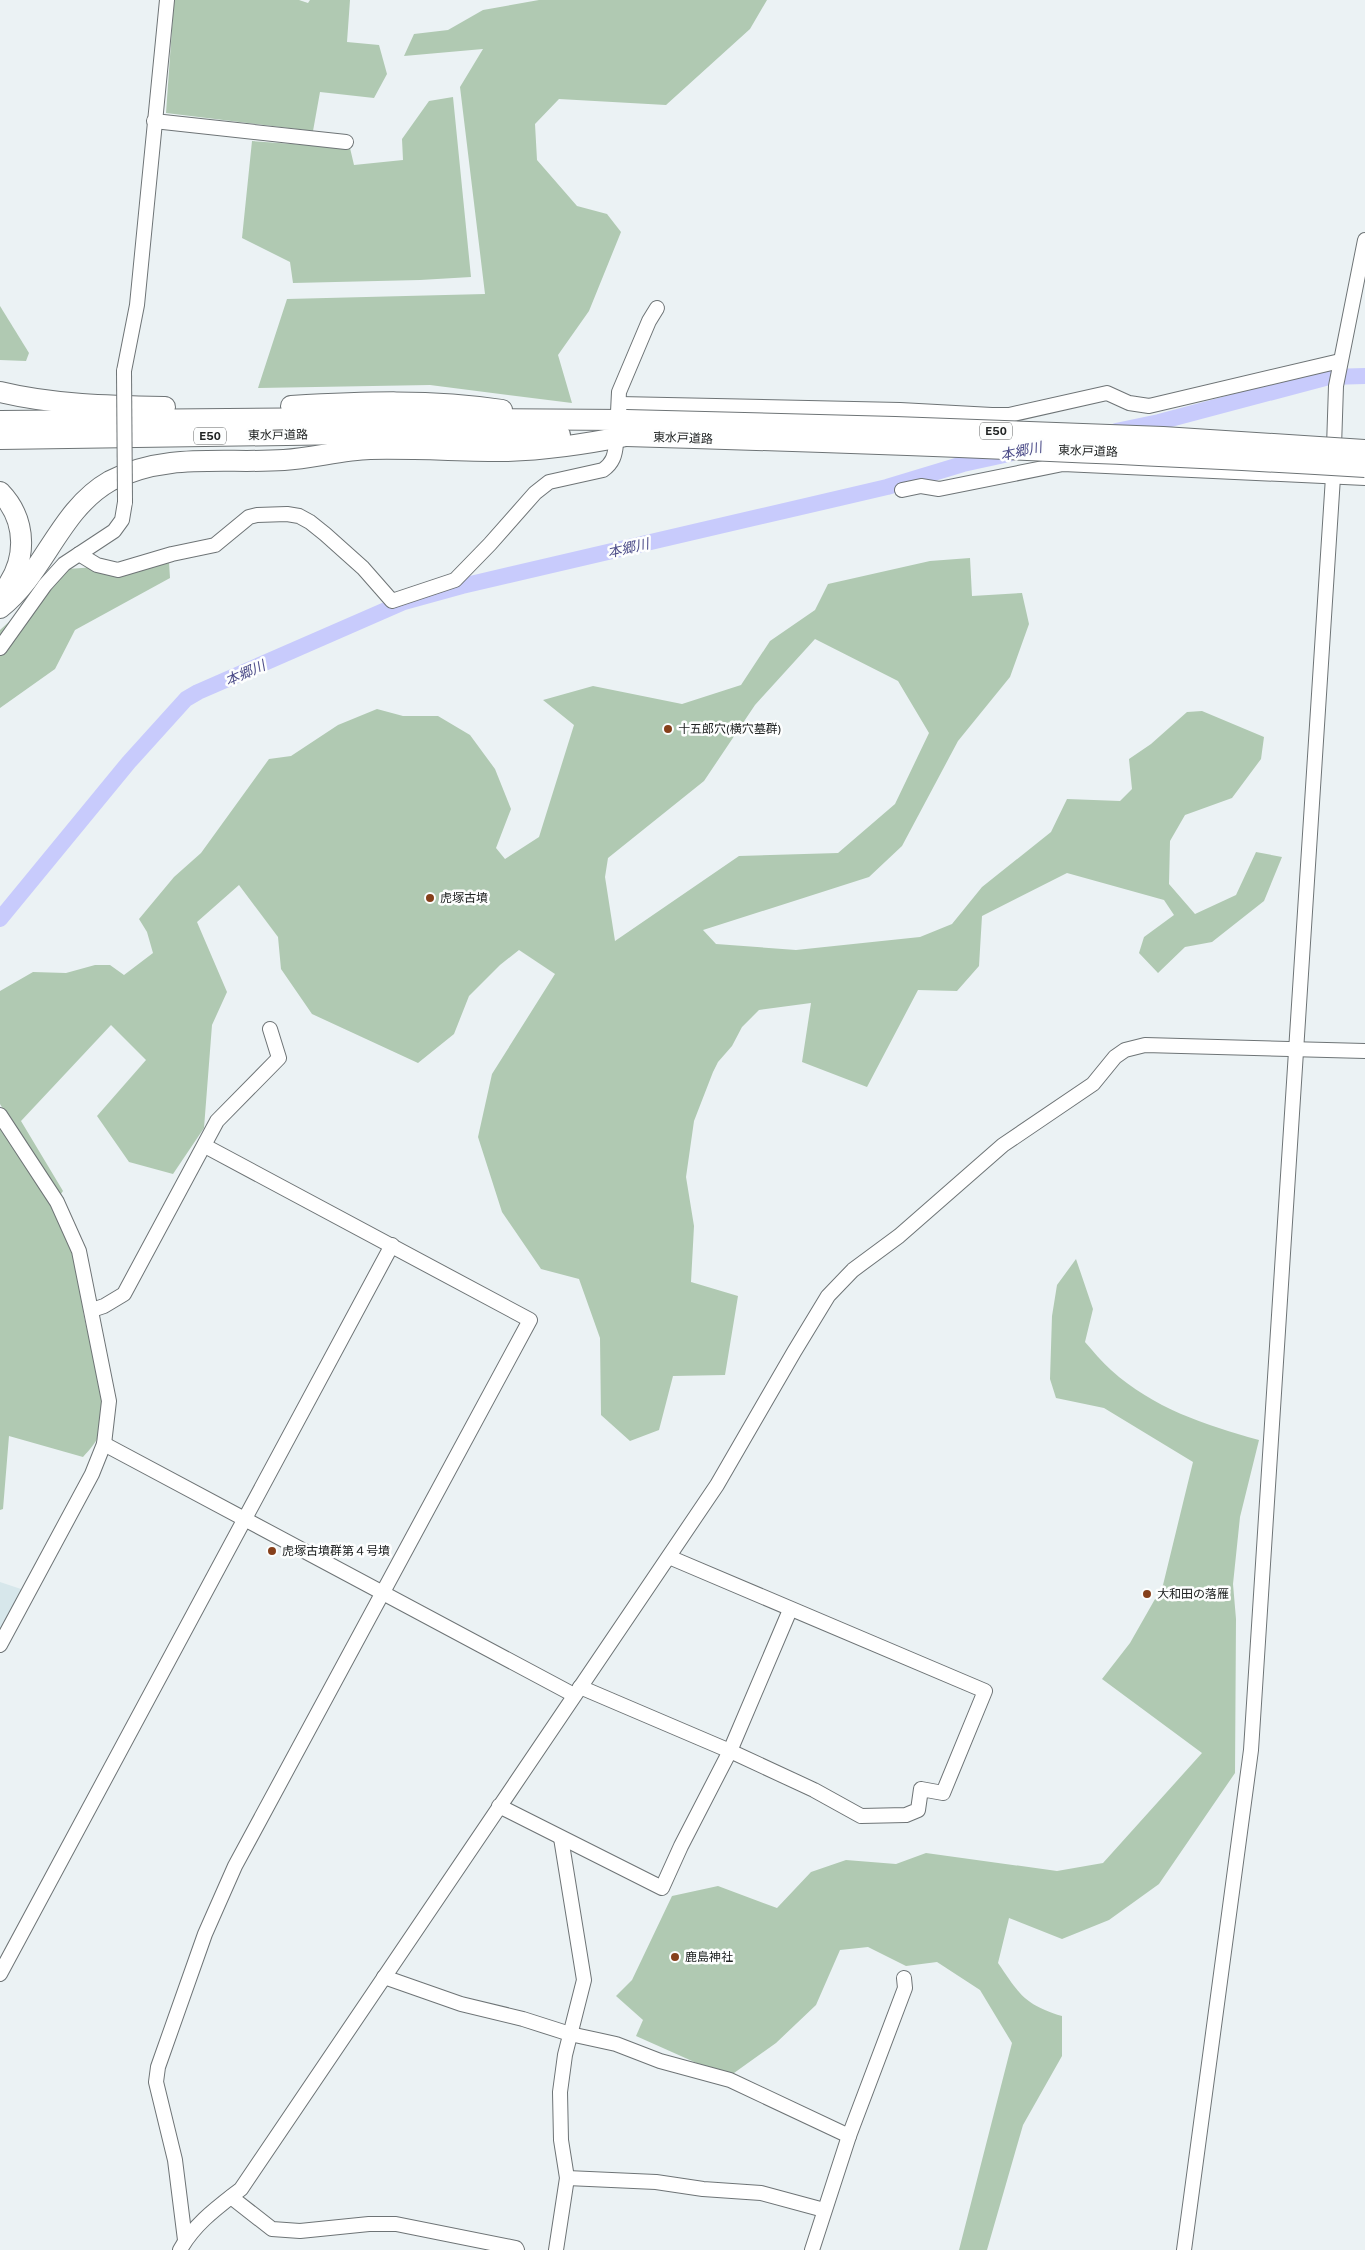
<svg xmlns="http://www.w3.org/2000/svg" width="1365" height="2250" viewBox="0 0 1365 2250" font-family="'Public Sans','Noto Sans JP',sans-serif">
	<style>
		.built { fill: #d7e7eb }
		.green { fill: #b0c9b2; fill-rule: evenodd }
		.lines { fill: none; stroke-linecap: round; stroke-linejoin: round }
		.river { stroke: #c8cbfc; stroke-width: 16 }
		.minor-casing { stroke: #6e7476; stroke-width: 16 }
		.highway-casing { stroke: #6e7476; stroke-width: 22 }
		.minor { stroke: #fff; stroke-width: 14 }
		.highway { stroke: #fff; stroke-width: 20 }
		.minor-bridge-casing { stroke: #6e7476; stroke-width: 16; stroke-linecap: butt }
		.highway-bridge-casing { stroke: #6e7476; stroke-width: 22; stroke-linecap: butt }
		.minor-bridge { stroke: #fff; stroke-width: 14 }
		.highway-bridge { stroke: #fff; stroke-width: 20 }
		.poi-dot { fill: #86401b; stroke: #fdfefe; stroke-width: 2 }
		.labels { text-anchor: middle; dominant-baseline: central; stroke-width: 5; stroke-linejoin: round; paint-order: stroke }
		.shield { fill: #fdfefe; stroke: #626565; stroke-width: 1 }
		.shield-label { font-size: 11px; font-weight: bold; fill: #202323 }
		.street-label { font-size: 12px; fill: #202323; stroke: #fdfefe }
		.poi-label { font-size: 12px; fill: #202323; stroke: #fdfefe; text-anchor: start }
		.water-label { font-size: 14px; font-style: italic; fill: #4d4d89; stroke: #fdfefe }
	</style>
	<rect width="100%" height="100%" fill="#ebf2f4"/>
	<!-- built -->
	<polygon class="built" points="0,1582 24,1590 0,1634"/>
	<!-- green -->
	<g class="green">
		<polygon points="174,0 299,0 308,3 310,0 350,0 347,42 379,45 387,74 374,98 320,92 313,131 166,113"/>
		<polygon points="539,0 767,0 750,29 666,105 559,99 535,124 537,160 577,206 607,214 621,232 589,311 558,355 572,403 430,385 258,388 287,299 485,294 460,87 483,49 404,56 414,34 448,30 483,10"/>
		<polygon points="453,97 471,277 420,280 293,283 290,262 242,238 252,141 350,148 354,165 403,160 402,139 429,101"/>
		<polygon points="0,306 29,353 26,361 0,360"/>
		<path d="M970,558L972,596L1022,593L1029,624L1010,677L958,741L902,846L869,877L703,930L716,944L796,950L920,937L952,924L982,887L1051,832L1067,799L1120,801L1132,789L1129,759L1151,744L1187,712L1202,711L1264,737L1261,759L1232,798L1185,815L1170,841L1169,884L1195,914L1236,895L1256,852L1282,857L1264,901L1212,942L1185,947L1158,973L1139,953L1144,937L1174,915L1164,900L1067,873L982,916L979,966L957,991L918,990L867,1087L802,1062L811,1003L759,1010L742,1027L732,1046L718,1062L713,1072L694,1121L686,1177L694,1226L691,1282L738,1296L725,1375L673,1376L659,1430L630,1441L601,1415L600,1338L579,1279L541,1269L502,1212L478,1137L492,1074L555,974L519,950L500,965L469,996L454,1034L418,1063L312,1014L281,969L278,937L239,885L197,922L227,992L212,1025L204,1128L173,1174L129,1162L97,1116L146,1060L111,1025L21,1121L63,1191L58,1198L0,1104V991L33,972L66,973L95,965H110L124,975L153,953L147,932L139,919L174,877L201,853L269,759L291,756L338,725L377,709L403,716H438L470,735L495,769L511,809L496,848L505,859L539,837L574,725L543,700L593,686L682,704L741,685L770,641L815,610L828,584L930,561ZM815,639L898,681L929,733L895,804L838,853L739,856L615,941L605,877L608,858L704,781L755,705Z"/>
		<polygon points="169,562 170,578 75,630 55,669 0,708 0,630 67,569"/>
		<path d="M0,1124C26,1165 54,1204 72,1249C80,1269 80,1295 84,1316C91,1352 110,1395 100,1432C97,1442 90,1449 83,1457L9,1436L3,1509L0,1510Z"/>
		<path d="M1076,1259L1093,1309L1085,1342C1093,1351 1102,1362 1111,1370C1153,1408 1205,1425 1259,1440L1240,1517L1233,1584L1236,1619L1235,1773L1159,1884L1109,1920L1062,1939L1009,1918L998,1963C1020,1995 1024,2004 1062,2016V2056L1023,2125L987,2250H959L1012,2043L980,1990L937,1962L906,1966L868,1947L840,1950L816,2005L776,2043L734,2073H719L636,2036L643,2020L616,1996L632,1980L672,1896L718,1886L777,1908L811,1872L846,1860L896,1864L926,1853L1057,1871L1103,1863L1202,1753L1102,1679L1130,1643L1163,1585L1193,1462L1104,1408L1056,1398L1050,1379L1052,1316L1057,1285Z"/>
	</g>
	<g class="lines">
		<!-- river -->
		<g class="river">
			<polyline points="1116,431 1159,422 1329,377 1365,376"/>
			<polyline points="0,919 129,762 186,699 198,692 404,602 462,586 887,487 963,464 1009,454"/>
		</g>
		<defs>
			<g id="minor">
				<polyline points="154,121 346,142"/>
				<polyline points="124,371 137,305 167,0"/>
				<polyline points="619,404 900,410 992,415 1009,415 1107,393 1129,403 1149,406 1340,361"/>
				<polyline points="618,412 619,392 649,321 657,308"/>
				<polyline points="902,490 921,486 939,489 1063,464 1365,478"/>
				<path d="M79,554L97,565L118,570L172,554L215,545L249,517L257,515L287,514L299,516L310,522L325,534L363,568L392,601L455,580L490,544L535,493L549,482L603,470C613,463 615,455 616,444"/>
				<polyline points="0,648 45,585 64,564 114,531 122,520 125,502"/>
				<polyline points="0,1115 57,1202 79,1251 109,1401 104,1444 92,1474 0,1645"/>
				<polyline points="92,1310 104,1306 124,1294 217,1121 279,1058 270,1029"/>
				<polyline points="104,1444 574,1695"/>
				<polyline points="580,1687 730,1751 814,1790 861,1816 906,1815 918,1810 921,1789 943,1793 985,1691 669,1557"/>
				<polyline points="499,1806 662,1888 681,1846 730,1751 790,1610"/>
				<polyline points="0,1974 392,1245"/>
				<polyline points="384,1977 461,2004 523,2019 570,2034 616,2044 660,2061 730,2080 849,2136"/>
				<polyline points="567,2178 656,2182 703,2189 761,2193 824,2210"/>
				<polyline points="231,2197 272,2229 300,2231 369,2224 396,2224 516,2248 517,2250"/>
				<polyline points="185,2240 175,2160 156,2082 158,2067 205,1934 235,1866 530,1320 205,1146"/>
				<path d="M180,2250C194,2224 218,2207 241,2189L717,1485L794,1352L828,1296L853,1270L899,1236L1003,1145L1093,1084L1115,1057L1125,1050L1145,1045L1365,1051"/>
				<polyline points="556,2250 567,2178 561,2140 560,2092 565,2055 584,1980 561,1838"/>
				<polyline points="812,2250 849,2136 905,1988 904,1978"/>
				<polyline points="1184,2250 1251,1750 1333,477 1336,386 1365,240"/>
			</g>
			<g id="highway">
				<path d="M0,392C53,405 111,406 165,407"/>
				<path d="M291,406C361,402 432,399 502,410"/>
				<polyline points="0,421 351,418 626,420"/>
				<polyline points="0,439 352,434 560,435"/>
				<path d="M0,492C28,521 28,563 1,594"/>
				<path d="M0,608C45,573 59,510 110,481C165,452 225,464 284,460C313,458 342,450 370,449C416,448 461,451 506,451C547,450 586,444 626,436"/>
			</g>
		</defs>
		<!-- minor casing -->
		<use href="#minor" class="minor-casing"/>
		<!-- highway casing -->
		<use href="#highway" class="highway-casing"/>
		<!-- minor -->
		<use href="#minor" class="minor"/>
		<!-- highway -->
		<use href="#highway" class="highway"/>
		<defs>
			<polyline id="minor-bridge" points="124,371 125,502"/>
			<g id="highway-bridge">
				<polyline points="626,420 895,427 1163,437 1365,450"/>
				<path d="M626,436C873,443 1119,452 1365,467"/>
			</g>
		</defs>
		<!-- minor-bridge casing -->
		<use href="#minor-bridge" class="minor-bridge-casing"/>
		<!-- highway-bridge casing -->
		<use href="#highway-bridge" class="highway-bridge-casing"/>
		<!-- minor-bridge -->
		<use href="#minor-bridge" class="minor-bridge"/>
		<!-- highway-bridge -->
		<use href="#highway-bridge" class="highway-bridge"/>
	</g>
	<!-- markers -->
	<g class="poi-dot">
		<circle cx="668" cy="729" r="5"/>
		<circle cx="430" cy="898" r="5"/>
		<circle cx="272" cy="1551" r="5"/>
		<circle cx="1147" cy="1594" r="5"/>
		<circle cx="675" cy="1957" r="5"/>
	</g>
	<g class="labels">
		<!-- shield labels -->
		<g class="shield">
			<rect x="980" y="422.5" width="32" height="17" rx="4"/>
			<rect x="194" y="427.5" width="32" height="17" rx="4"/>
		</g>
		<g class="shield-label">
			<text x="996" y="431">E50</text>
			<text x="210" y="436">E50</text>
		</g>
		<!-- street labels -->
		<g class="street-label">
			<text transform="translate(278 435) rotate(-1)">東水戸道路</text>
			<text transform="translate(683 438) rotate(2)">東水戸道路</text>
			<text transform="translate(1088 451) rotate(2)">東水戸道路</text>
		</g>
		<!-- poi labels -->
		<g class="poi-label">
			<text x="678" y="729">十五郎穴(横穴墓群)</text>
			<text x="440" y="898">虎塚古墳</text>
			<text x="282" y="1551">虎塚古墳群第４号墳</text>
			<text x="1157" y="1594">大和田の落雁</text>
			<text x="685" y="1957">鹿島神社</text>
		</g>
		<!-- water labels -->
		<g class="water-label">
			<text transform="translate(1021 451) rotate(-12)">本郷川</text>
			<text transform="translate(628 548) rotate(-13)">本郷川</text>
			<text transform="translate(245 673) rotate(-24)">本郷川</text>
		</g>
	</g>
</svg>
